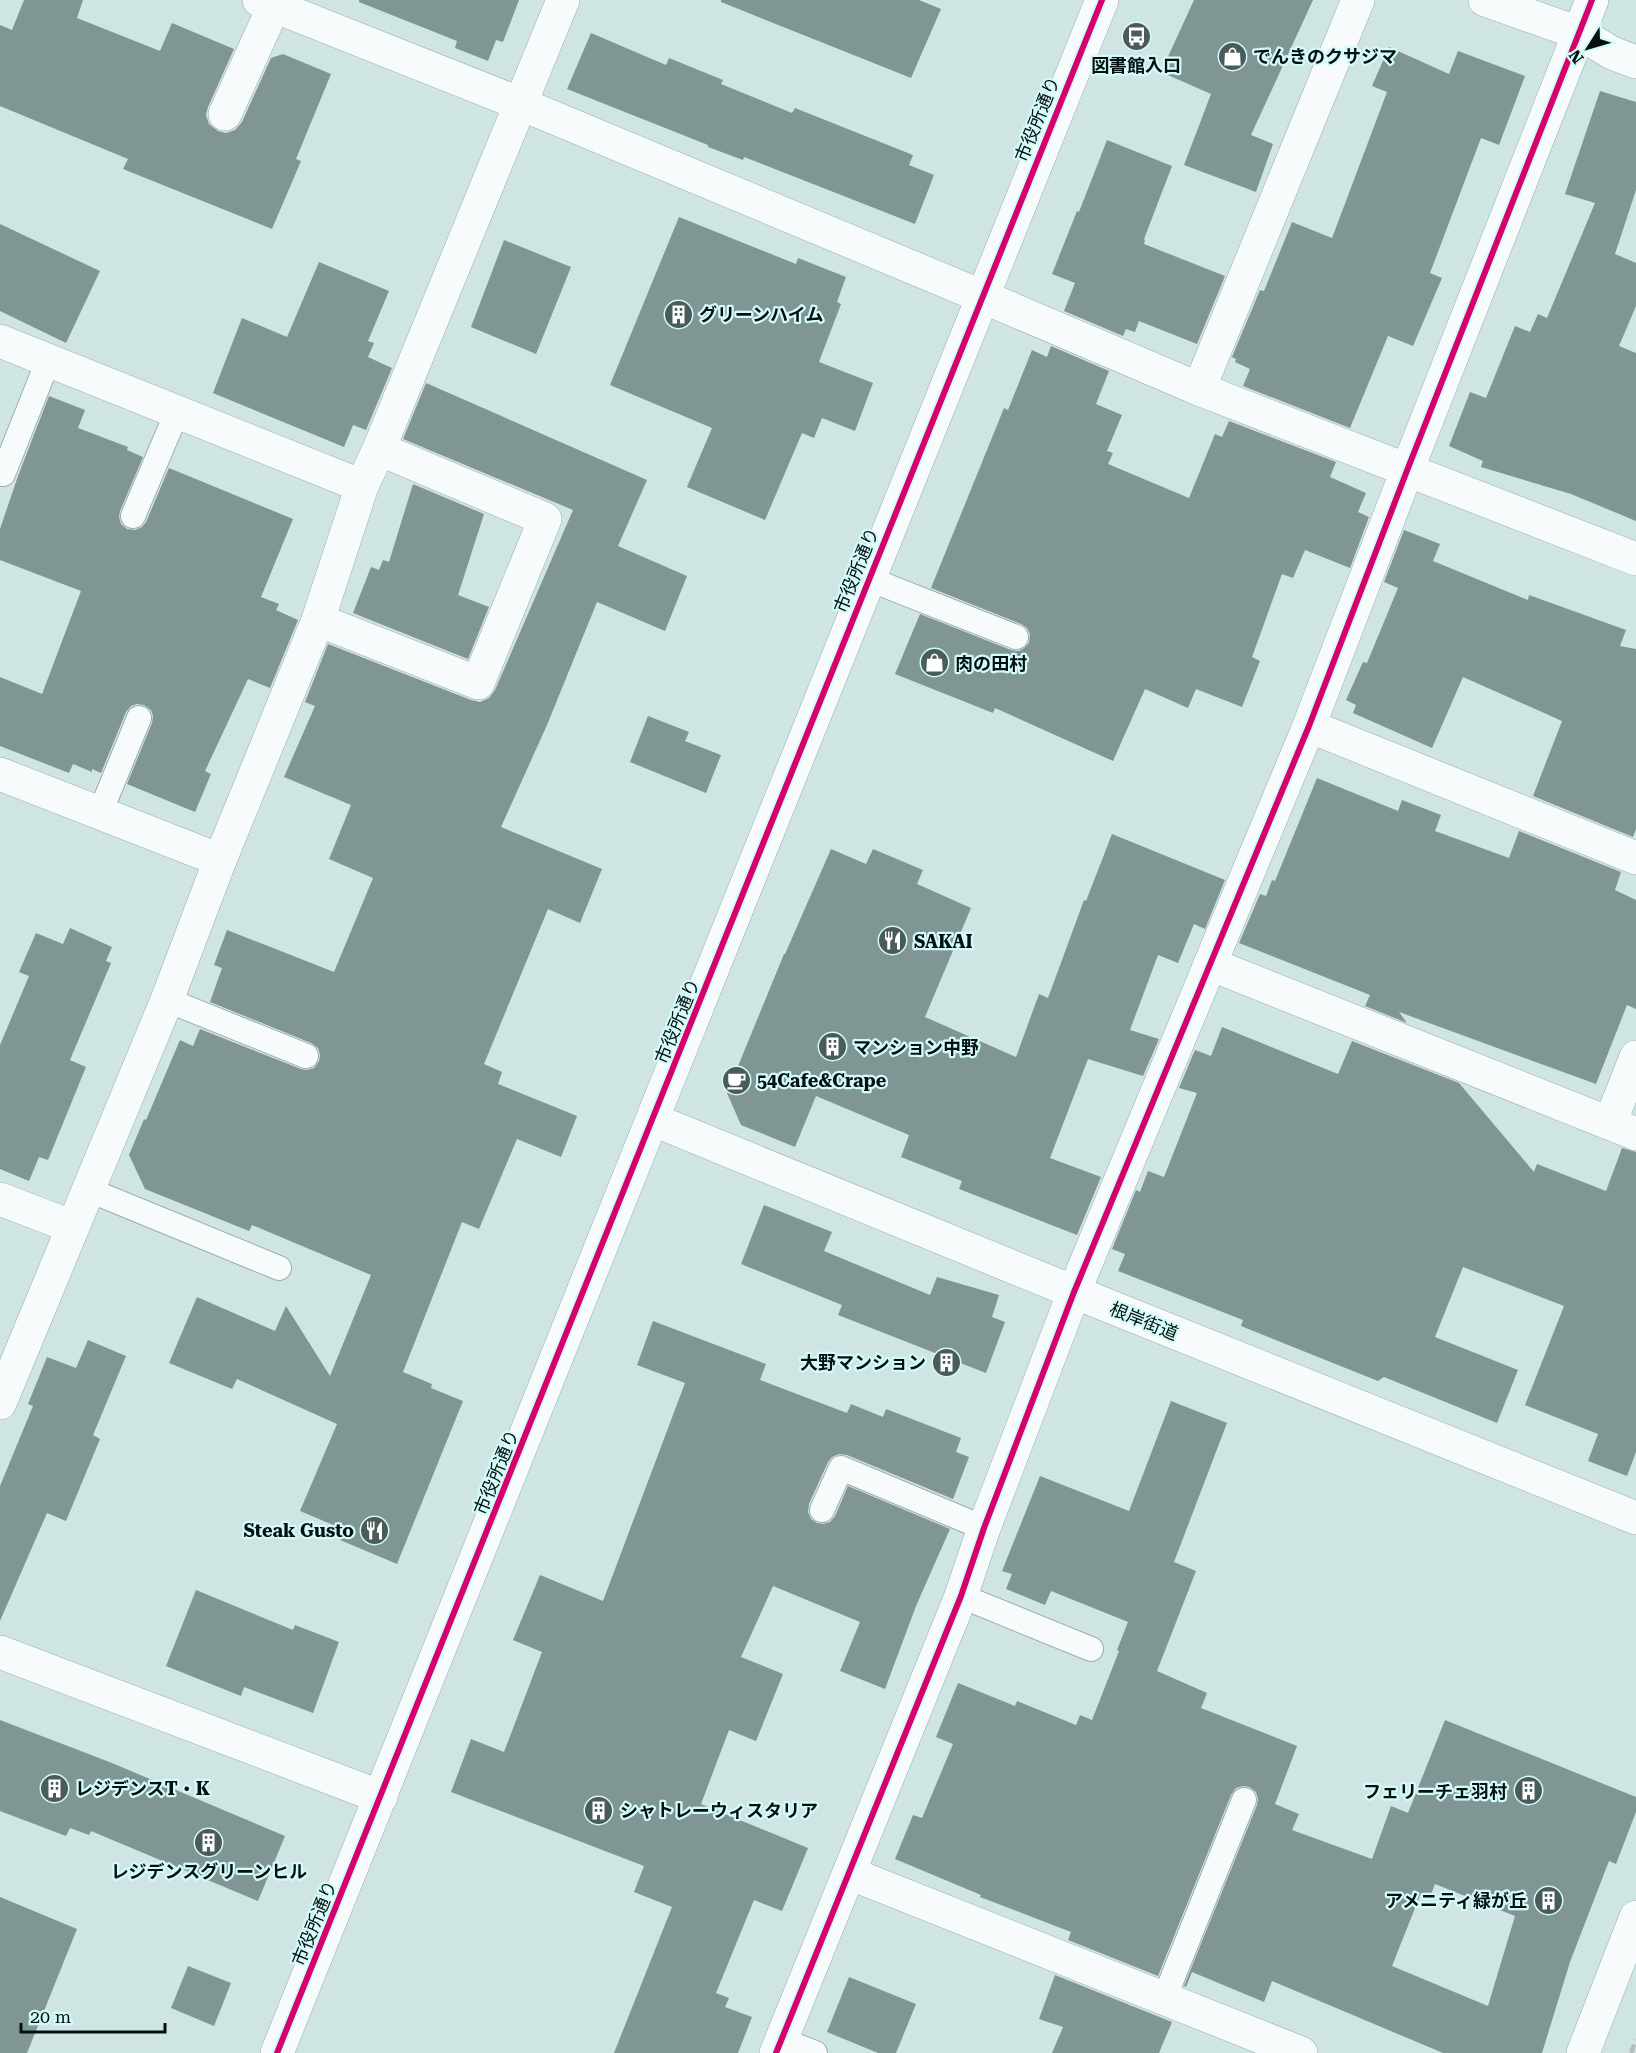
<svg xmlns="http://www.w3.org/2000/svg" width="1636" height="2053" viewBox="0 0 1636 2053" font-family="'Roboto Serif','Noto Sans JP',serif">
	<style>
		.building { fill: #7f9695; fill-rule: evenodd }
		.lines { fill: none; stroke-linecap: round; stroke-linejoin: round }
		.service-casing { stroke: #9bacab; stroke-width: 26 }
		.minor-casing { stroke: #9bacab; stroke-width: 34 }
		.tertiary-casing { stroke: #9bacab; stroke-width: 34 }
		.service { stroke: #f8fbfb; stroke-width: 24 }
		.minor { stroke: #f8fbfb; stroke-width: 33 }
		.tertiary { stroke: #f8fbfb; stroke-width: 33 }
		.rail { stroke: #b7bcbc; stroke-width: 4.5; stroke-dasharray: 9 4.5; stroke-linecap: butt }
		.cycleway-casing { stroke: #d4fbf9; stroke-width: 10 }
		.cycleway { stroke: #d6006c; stroke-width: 6 }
		.labels { text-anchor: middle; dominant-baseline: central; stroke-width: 4.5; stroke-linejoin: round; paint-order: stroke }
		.poi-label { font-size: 18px; font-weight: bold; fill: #041110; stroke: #d4fbf9; text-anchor: start }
		.street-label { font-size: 18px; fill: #041110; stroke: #d4fbf9 }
	</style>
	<rect width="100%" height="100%" fill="#cfe5e4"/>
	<!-- building -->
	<g class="building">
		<polygon points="24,0 83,0 77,18 160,51 172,23 234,49 208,107 206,115 209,124 218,131 226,133 235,130 242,122 271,58 283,54 331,74 296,159 301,161 272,229 123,169 128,159 0,106 0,25 12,30"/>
		<polygon points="359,0 519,0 503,42 496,40 488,61 455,48 457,41 359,2"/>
		<polygon points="721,0 919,0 941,9 911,78 721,2"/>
		<polygon points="1194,0 1313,0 1251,135 1273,144 1256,192 1184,165 1211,94 1161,72"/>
		<polygon points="591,33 666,65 669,58 723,80 721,84 792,113 795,108 913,155 909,165 934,175 915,224 744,157 743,160 708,147 708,145 567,89"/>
		<polygon points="1389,47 1449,74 1458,51 1525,76 1499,145 1481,138 1430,273 1442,278 1413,346 1388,336 1350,428 1243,386 1250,369 1235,362 1236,359 1232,357 1260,290 1264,291 1292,222 1332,238 1387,92 1372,86"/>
		<polygon points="1600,91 1636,102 1636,190 1615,254 1636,263 1636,306 1619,346 1636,353 1636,521 1571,494 1481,467 1483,461 1449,446 1470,392 1486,398 1515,326 1530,332 1538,314 1547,318 1595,203 1565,194"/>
		<polygon points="1107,140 1172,166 1144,239 1145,240 1144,244 1225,276 1197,344 1139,321 1135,332 1126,329 1123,336 1064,311 1075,283 1052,274 1077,211 1079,212"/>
		<polygon points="679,217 796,264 798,258 846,277 837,302 841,304 819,362 873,383 855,431 822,418 814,438 802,433 765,520 687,487 712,428 610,385"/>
		<polygon points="0,224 100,271 66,343 0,311"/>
		<polygon points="504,240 571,267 536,354 471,327"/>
		<polygon points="319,262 389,291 368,341 374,343 368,357 392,368 366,430 353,425 344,447 213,393 242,318 287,337"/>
		<polygon points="1051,346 1109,371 1096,404 1122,415 1107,451 1113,453 1108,464 1189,498 1215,434 1222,437 1229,421 1336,462 1330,477 1366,493 1358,512 1369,517 1350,568 1305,550 1293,578 1282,574 1252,657 1260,661 1242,707 1196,689 1188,708 1145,689 1113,761 995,708 993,713 895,674 920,614 1011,650 1019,651 1024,648 1029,643 1030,634 1027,628 1021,624 931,588 1004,408 1008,410 1032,350 1047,357"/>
		<polygon points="426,383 647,480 618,546 687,576 665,631 597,602 547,725 501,827 602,869 580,923 548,909 484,1064 502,1072 498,1084 577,1116 561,1157 517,1139 479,1229 462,1222 403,1372 432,1384 431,1388 463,1401 397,1564 340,1540 345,1530 300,1511 337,1424 237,1379 232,1389 169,1363 197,1297 275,1331 286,1306 330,1376 371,1275 252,1225 249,1231 145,1189 129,1155 144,1119 146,1120 180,1040 193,1046 200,1029 301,1069 307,1070 314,1068 319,1061 320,1055 318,1048 311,1043 210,1002 222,968 214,965 227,930 334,972 373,878 329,859 351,805 284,777 315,706 305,702 328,644 471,700 480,702 489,698 495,690 573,510 403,439"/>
		<polygon points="49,396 85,410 78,428 128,447 127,450 143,457 120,511 119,517 121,524 127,529 135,530 142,527 146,522 169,468 293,519 261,597 279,604 276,610 298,620 270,688 248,679 205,771 211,774 195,812 127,784 152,723 153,716 151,710 144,705 137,704 131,706 126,712 101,773 92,769 92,772 73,764 69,773 0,746 0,677 42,694 81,591 0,560 0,529 18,476"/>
		<polygon points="413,484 484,514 458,595 489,607 468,659 353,613 371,567 379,570 383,560 389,562"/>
		<polygon points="1404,530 1440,544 1433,561 1528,600 1529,595 1626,630 1620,646 1636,649 1636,829 1633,837 1533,796 1562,721 1463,677 1432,748 1353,713 1356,705 1346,700 1363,662 1367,663 1398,588 1384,582"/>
		<polygon points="648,716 689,732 685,741 721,755 706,793 630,762"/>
		<polygon points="1317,778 1398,811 1402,800 1441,815 1435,831 1509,858 1519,831 1621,872 1615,890 1636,900 1636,1009 1627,1005 1596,1084 1399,1012 1407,1023 1365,1006 1370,995 1239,943 1260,894 1266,896 1272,880 1275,881"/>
		<polygon points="1112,834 1225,880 1205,929 1194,924 1178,963 1158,955 1130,1030 1159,1039 1143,1076 1088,1059 1050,1158 1101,1177 1077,1235 959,1189 962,1181 901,1157 909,1135 816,1096 795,1147 741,1125 727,1093 784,954 785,954 831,849 866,864 873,849 923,870 917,884 971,908 925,1017 1016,1057 1039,994 1048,998 1084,900 1086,901"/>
		<polygon points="70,928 112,947 106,961 111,963 70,1060 86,1067 48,1160 39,1157 29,1181 0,1169 0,1045 29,976 19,972 36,933 63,944"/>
		<polygon points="1222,1027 1338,1074 1352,1041 1459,1083 1534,1172 1537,1164 1606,1191 1622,1148 1636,1152 1636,1452 1627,1476 1588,1461 1598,1434 1525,1405 1564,1306 1463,1267 1435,1337 1518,1370 1497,1423 1384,1377 1378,1381 1241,1326 1243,1320 1118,1271 1125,1254 1112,1249 1136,1190 1140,1192 1148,1171 1164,1177 1197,1093 1179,1088 1195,1050 1211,1056"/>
		<polygon points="764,1205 832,1232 824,1251 930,1295 937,1277 999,1295 992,1317 1005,1322 986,1373 838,1315 842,1305 741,1264"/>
		<polygon points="653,1321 766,1364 760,1380 847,1413 851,1404 883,1417 886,1409 961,1438 956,1452 969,1457 953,1499 847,1455 839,1454 832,1457 828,1462 809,1504 808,1512 811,1519 817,1523 823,1524 830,1522 835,1516 848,1486 950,1529 916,1606 885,1689 840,1671 860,1622 773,1586 741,1657 783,1674 756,1741 729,1730 701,1804 808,1848 782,1911 754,1900 716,1993 729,1998 725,2007 752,2017 738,2053 614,2053 672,1907 634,1892 644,1866 451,1792 471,1739 504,1752 542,1652 513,1640 540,1575 603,1601 685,1383 637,1365"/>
		<polygon points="88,1340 126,1356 93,1435 100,1439 66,1521 47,1513 0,1621 0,1486 33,1406 28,1404 47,1357 76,1368"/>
		<path d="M1171,1401L1227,1423L1174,1562L1196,1571L1157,1671L1207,1693L1201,1708L1297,1746L1275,1804L1299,1814L1292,1830L1372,1859L1391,1806L1408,1813L1445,1720L1636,1797V1812L1616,1864L1609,1861L1570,1962L1542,2053H1443L1272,1981L1264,2002L1192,1972L1186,1987L1184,1986L1257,1805L1258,1799L1256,1792L1249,1787L1243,1786L1236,1788L1231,1795L1158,1976L1068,1940L1071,1932L980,1897L981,1895L895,1859L913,1815L922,1818L953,1744L936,1737L958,1683L1015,1706L1017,1701L1076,1725L1080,1715L1092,1720L1119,1651L1117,1650L1128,1622L1051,1591L1045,1605L1006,1589L1012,1574L1002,1571L1040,1476L1129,1511ZM1435,1884L1515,1916L1488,2006L1392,1966L1421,1893L1430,1897Z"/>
		<polygon points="196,1590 293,1630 295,1625 339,1642 313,1713 244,1687 241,1696 166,1666"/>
		<polygon points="0,1720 112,1763 285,1836 258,1901 91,1831 89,1835 70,1828 66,1836 0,1811"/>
		<polygon points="0,1897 77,1929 27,2053 0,2053"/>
		<polygon points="188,1966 231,1983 214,2026 171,2008"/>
		<polygon points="1055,1975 1172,2022 1159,2053 1052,2053 1063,2027 1039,2019"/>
		<polygon points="849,1977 916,2004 896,2053 878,2053 827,2032"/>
	</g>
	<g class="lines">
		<defs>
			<g id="service">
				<polyline points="3,474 48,361"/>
				<polyline points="133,516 177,412"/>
				<polyline points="869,579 1016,637"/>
				<polyline points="100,813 139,718"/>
				<polyline points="167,1000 306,1056"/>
				<polyline points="89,1190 279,1268"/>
				<polyline points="822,1510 841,1468 984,1528"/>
				<polyline points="961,1596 1091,1649"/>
				<polyline points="1164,1999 1244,1800"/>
				<polyline points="782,2040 815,2053"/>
			</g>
			<g id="minor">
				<polyline points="1485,0 1579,33 1612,53 1636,62"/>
				<polyline points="225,114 274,6"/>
				<polyline points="981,296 1199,389 1636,559"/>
				<polyline points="0,341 362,486"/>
				<polyline points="1199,389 1358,0"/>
				<polyline points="318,620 478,683 545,519 379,449"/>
				<polyline points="1309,726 1636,858"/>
				<polyline points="0,774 220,860"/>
				<polyline points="1210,964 1636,1134"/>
				<polyline points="654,1120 1074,1292 1636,1518"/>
				<polyline points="1610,1123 1636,1057"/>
				<polyline points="0,1199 73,1227"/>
				<polyline points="0,1403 167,1000 220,860 318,620 362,486 379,449 563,0"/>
				<polyline points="849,1873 1301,2053"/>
				<polyline points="776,2053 961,1596 984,1528 1074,1292 1309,726 1408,468 1592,0"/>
				<polyline points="1583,2053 1636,1917"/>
			</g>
			<g id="tertiary">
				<polyline points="259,0 521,104 981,296"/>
				<polyline points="0,1652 381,1797"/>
				<path d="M277,2053C556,1370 823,683 1102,0"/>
			</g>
		</defs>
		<!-- service casing -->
		<use href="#service" class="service-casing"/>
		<!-- minor casing -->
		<use href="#minor" class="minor-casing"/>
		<!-- tertiary casing -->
		<use href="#tertiary" class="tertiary-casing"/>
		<!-- service -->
		<use href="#service" class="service"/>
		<!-- minor -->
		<use href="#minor" class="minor"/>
		<!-- tertiary -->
		<use href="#tertiary" class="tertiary"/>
		<!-- rail -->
		<polyline class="rail" points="1631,2053 1636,2040"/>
		<defs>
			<g id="cycleway">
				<path d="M277,2053C556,1370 823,683 1102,0"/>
				<polyline points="776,2053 961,1596 984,1528 1074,1292 1309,726 1408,468 1592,0"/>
			</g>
		</defs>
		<!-- cycleway casing -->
		<use href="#cycleway" class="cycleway-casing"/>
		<!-- cycleway -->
		<use href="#cycleway" class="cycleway"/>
	</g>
	<!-- icons -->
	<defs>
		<symbol id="bus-disc" viewBox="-11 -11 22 22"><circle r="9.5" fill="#4b5b5a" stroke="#d4fbf9"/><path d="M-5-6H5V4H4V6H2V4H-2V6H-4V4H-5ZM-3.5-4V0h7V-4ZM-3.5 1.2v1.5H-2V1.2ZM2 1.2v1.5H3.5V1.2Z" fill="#fff"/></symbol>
		<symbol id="shop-disc" viewBox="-11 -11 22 22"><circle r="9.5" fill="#4b5b5a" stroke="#d4fbf9"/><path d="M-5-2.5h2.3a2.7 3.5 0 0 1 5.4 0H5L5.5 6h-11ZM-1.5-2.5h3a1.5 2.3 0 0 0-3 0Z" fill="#fff"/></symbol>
		<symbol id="building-disc" viewBox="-11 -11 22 22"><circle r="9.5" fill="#4b5b5a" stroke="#d4fbf9"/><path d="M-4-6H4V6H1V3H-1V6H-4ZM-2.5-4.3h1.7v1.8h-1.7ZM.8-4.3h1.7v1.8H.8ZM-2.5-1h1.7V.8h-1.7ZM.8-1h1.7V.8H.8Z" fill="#fff"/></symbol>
		<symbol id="restaurant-disc" viewBox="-11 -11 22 22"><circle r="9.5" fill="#4b5b5a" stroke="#d4fbf9"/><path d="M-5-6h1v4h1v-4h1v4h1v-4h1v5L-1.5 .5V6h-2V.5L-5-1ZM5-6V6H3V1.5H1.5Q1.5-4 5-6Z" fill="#fff"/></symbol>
		<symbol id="cafe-disc" viewBox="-11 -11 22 22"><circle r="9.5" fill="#4b5b5a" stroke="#d4fbf9"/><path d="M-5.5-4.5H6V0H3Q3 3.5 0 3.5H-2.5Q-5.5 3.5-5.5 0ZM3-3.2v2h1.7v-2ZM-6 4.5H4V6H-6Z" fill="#fff"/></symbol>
	</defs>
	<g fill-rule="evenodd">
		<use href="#bus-disc" x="1120" y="20" width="33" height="33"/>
		<use href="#shop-disc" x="1216" y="40" width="33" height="33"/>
		<use href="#building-disc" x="662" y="298" width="33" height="33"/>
		<use href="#shop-disc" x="918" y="646" width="33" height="33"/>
		<use href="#restaurant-disc" x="876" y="924" width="33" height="33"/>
		<use href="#building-disc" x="816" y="1030" width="33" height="33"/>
		<use href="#cafe-disc" x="720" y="1064" width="33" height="33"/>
		<use href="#building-disc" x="930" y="1346" width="33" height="33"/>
		<use href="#restaurant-disc" x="358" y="1514" width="33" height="33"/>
		<use href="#building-disc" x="38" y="1772" width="33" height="33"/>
		<use href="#building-disc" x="1512" y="1774" width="33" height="33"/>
		<use href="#building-disc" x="582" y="1794" width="33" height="33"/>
		<use href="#building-disc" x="192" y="1826" width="33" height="33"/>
		<use href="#building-disc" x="1532" y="1884" width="33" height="33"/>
	</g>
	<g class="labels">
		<!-- poi labels -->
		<g class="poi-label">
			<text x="1253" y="56">でんきのクサジマ</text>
			<text x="1136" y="65" text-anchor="middle">図書館入口</text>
			<text x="699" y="314">グリーンハイム</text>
			<text x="955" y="663">肉の田村</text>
			<text x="914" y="941">SAKAI</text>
			<text x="853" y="1047">マンション中野</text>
			<text x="757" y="1080">54Cafe&amp;Crape</text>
			<text x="926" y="1362" text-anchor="end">大野マンション</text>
			<text x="354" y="1530" text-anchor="end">Steak Gusto</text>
			<text x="75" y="1788">レジデンスT・K</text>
			<text x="1507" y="1791" text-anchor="end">フェリーチェ羽村</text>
			<text x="620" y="1810">シャトレーウィスタリア</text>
			<text x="209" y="1871" text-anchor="middle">レジデンスグリーンヒル</text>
			<text x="1527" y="1900" text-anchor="end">アメニティ緑が丘</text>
		</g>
		<!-- street labels -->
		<g class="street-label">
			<text transform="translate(1037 119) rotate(-68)">市役所通り</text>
			<text transform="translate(856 570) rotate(-68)">市役所通り</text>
			<text transform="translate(677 1021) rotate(-68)">市役所通り</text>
			<text transform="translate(1144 1321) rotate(22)">根岸街道</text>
			<text transform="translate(496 1472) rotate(-68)">市役所通り</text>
			<text transform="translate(314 1923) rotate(-68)">市役所通り</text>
		</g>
	</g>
	<!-- north arrow -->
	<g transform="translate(1588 48) rotate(233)" stroke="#d4fbf9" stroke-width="4.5" paint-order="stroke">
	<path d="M0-4.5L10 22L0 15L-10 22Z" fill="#041110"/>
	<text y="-9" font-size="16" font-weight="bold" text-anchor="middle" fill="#041110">N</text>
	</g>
	<!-- scale -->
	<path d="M21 2023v9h144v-9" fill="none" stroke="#041110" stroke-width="3"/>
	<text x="30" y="2023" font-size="18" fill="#041110" stroke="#d4fbf9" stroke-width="4.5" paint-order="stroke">20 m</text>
</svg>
